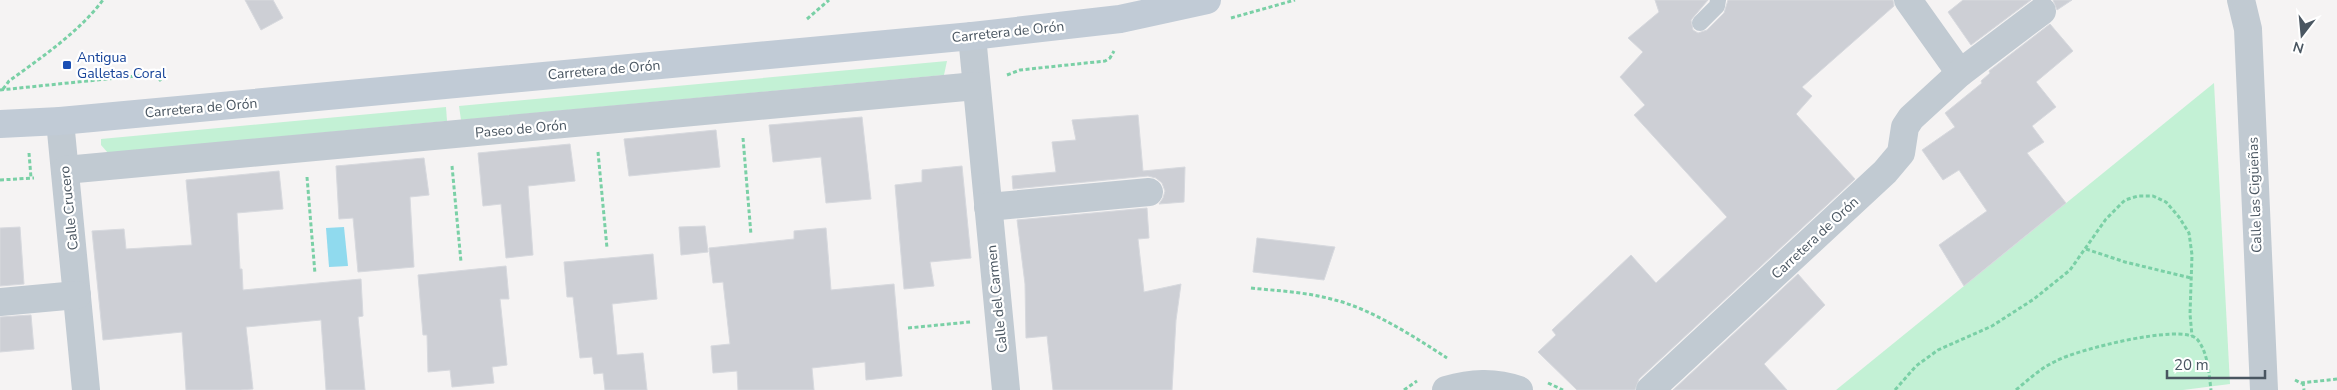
<svg xmlns="http://www.w3.org/2000/svg" width="2337" height="390" viewBox="0 0 2337 390" font-family="'Nunito Sans',sans-serif">
	<style>
		.green { fill: #c3f1d5 }
		.water { fill: #90daee }
		.building { fill: #cdcfd5; stroke: #d7d9de }
		.lines { fill: none; stroke-linecap: round; stroke-linejoin: round }
		.path { stroke: #7ad0a6; stroke-width: 3; stroke-dasharray: 4 2.5; stroke-linecap: butt }
		.lane { stroke: #c1cad2; stroke-width: 16 }
		.street { stroke: #c1cad2; stroke-width: 28 }
		.secondary { stroke: #c1cbd6; stroke-width: 28 }
		.transit-dot { fill: #1a4fb4; stroke: #fff; stroke-width: 2 }
		.labels { text-anchor: middle; dominant-baseline: central; stroke-width: 4.5; stroke-linejoin: round; paint-order: stroke }
		.street-label { font-size: 14px; fill: #4a5661; stroke: #fff }
		.transit-label { font-size: 14px; fill: #164399; stroke: #fff; text-anchor: start }
	</style>
	<rect width="100%" height="100%" fill="#f5f3f3"/>
	<!-- green -->
	<g class="green">
		<polygon points="947,61 944,75 461,120 459,106"/>
		<polygon points="2214,83 2230,384 2183,390 1836,390"/>
		<polygon points="446,107 447,121 108,153 101,145 101,139"/>
	</g>
	<!-- water -->
	<polygon class="water" points="344,227 348,266 329,267 326,228"/>
	<!-- building -->
	<g class="building">
		<polygon points="245,0 273,0 283,18 261,30"/>
		<polygon points="1655,0 1708,0 1691,20 1693,30 1698,33 1707,30 1724,13 1728,0 1893,0 1894,6 1802,87 1812,96 1796,114 1855,179 1639,379 1635,390 1577,390 1538,352 1556,335 1552,330 1631,255 1656,283 1727,217 1634,115 1645,105 1620,77 1643,52 1628,38 1659,12"/>
		<polygon points="1963,0 2031,0 1971,45 1948,12"/>
		<polygon points="2053,0 2072,0 2057,10"/>
		<polygon points="2050,24 2073,51 2036,82 2056,107 2032,126 2044,142 2027,153 2066,203 1964,286 1939,245 1987,211 1959,170 1943,180 1922,150 1955,127 1945,113 1982,83 1981,81 1990,73 1989,71"/>
		<polygon points="1138,115 1143,171 1185,167 1184,202 1159,204 1163,198 1165,191 1162,183 1156,178 1148,176 1013,189 1012,176 1056,172 1052,142 1076,140 1072,120"/>
		<polygon points="862,117 871,199 826,203 821,157 773,162 769,125"/>
		<polygon points="716,130 720,167 629,176 624,139"/>
		<polygon points="570,144 575,181 528,186 533,255 506,258 501,204 483,206 478,153"/>
		<polygon points="424,158 429,195 410,197 414,267 358,272 353,218 339,219 336,166"/>
		<polygon points="962,166 971,258 930,262 934,286 904,289 895,185 922,182 922,170"/>
		<polygon points="279,171 283,209 237,213 240,269 242,269 243,290 361,279 363,316 358,317 365,390 326,390 321,320 246,327 253,389 240,390 186,390 182,332 103,340 92,231 124,229 126,249 192,245 186,180"/>
		<polygon points="1147,208 1149,238 1138,239 1144,292 1181,284 1176,320 1172,390 1053,390 1047,336 1026,338 1025,284 1017,220"/>
		<polygon points="705,226 708,252 681,255 679,227"/>
		<polygon points="20,227 24,284 0,286 0,228"/>
		<polygon points="826,228 831,290 894,284 902,376 866,380 865,362 812,368 814,390 738,390 737,371 713,373 711,346 730,344 723,282 713,283 709,248 794,239 794,231"/>
		<polygon points="1257,238 1335,247 1324,280 1253,272"/>
		<polygon points="653,254 657,299 612,304 617,355 643,353 647,390 605,390 603,373 594,374 592,357 580,358 573,297 567,297 564,262"/>
		<polygon points="506,266 509,299 500,299 507,365 492,367 494,383 452,387 450,370 428,372 427,335 423,335 418,275"/>
		<polygon points="1798,274 1825,305 1764,364 1787,390 1673,390"/>
		<polygon points="31,315 34,349 0,352 0,317"/>
	</g>
	<g class="lines">
		<!-- path -->
		<g class="path">
			<polyline points="1231,18 1295,0"/>
			<polyline points="807,19 829,0"/>
			<polyline points="1007,75 1020,70 1105,61 1110,58 1114,51"/>
			<path d="M3,89L9,81C42,57 79,32 103,0"/>
			<polyline points="0,90 155,74 161,81"/>
			<polyline points="743,138 751,235"/>
			<polyline points="598,152 607,248"/>
			<polyline points="29,153 31,178"/>
			<polyline points="452,166 461,262"/>
			<polyline points="307,177 315,274"/>
			<polyline points="0,180 34,178"/>
			<polyline points="2086,249 2125,262 2191,278"/>
			<path d="M1251,288C1279,291 1307,292 1335,300C1371,309 1415,337 1447,358"/>
			<polyline points="908,328 970,322"/>
			<polyline points="2295,380 2301,383 2337,379"/>
			<polyline points="2303,382 2304,390"/>
			<polyline points="1548,383 1563,390"/>
			<polyline points="1404,390 1417,381"/>
			<polyline points="1895,390 1916,366 1938,350 1992,326 2034,299 2070,270 2106,219 2125,200 2138,196 2153,196 2166,202 2179,217 2189,233 2192,255 2190,314 2192,336"/>
			<path d="M2016,390C2029,379 2041,368 2056,361C2076,350 2181,323 2197,339C2208,352 2209,374 2211,390"/>
		</g>
		<!-- lane -->
		<polyline class="lane" points="1700,23 1717,6 1718,0"/>
		<!-- street -->
		<g class="street">
			<polyline points="1908,0 1960,73"/>
			<polyline points="2241,0 2248,29 2264,390"/>
			<polyline points="972,36 1006,390"/>
			<polyline points="60,121 86,390"/>
			<polyline points="65,170 976,86"/>
			<polyline points="988,207 1149,192"/>
			<polyline points="0,302 77,295"/>
			<path d="M1446,390C1471,383 1494,381 1519,390"/>
			<polyline points="1650,390 1885,172 1901,153 1905,127 1911,118 1960,73 2042,11"/>
		</g>
		<!-- secondary -->
		<polyline class="secondary" points="0,124 60,121 972,36 1120,19 1207,0"/>
	</g>
	<!-- markers -->
	<rect class="transit-dot" x="62" y="60" width="10" height="10" rx="2.5"/>
	<g class="labels">
		<!-- street labels -->
		<g class="street-label">
			<text transform="translate(1008 32) rotate(-6)">Carretera de Orón</text>
			<text transform="translate(604 70) rotate(-5)">Carretera de Orón</text>
			<text transform="translate(201 108) rotate(-5)">Carretera de Orón</text>
			<text transform="translate(521 129) rotate(-5)">Paseo de Orón</text>
			<text transform="translate(2255 195) rotate(-92)">Calle las Cigüeñas</text>
			<text transform="translate(69 208) rotate(-96)">Calle Crucero</text>
			<text transform="translate(1815 238) rotate(-43)">Carretera de Orón</text>
			<text transform="translate(997 299) rotate(-96)">Calle del Carmen</text>
		</g>
		<!-- transit labels -->
		<g class="transit-label">
			<text x="77" y="57">Antigua<tspan x="77" dy="16">Galletas Coral</tspan></text>
		</g>
	</g>
	<!-- north arrow -->
	<g transform="translate(2302 35) rotate(196)" stroke="#ffffff" stroke-width="4" paint-order="stroke">
	<path d="M0-4L9 19L0 12L-9 19Z" fill="#4a5661"/>
	<text y="-8" font-size="14" font-weight="bold" text-anchor="middle" fill="#4a5661">N</text>
	</g>
	<!-- scale -->
	<path d="M2167 370v8h98v-8" fill="none" stroke="#4a5661" stroke-width="2.5"/>
	<text x="2174" y="370" font-size="15" fill="#4a5661" stroke="#ffffff" stroke-width="4" paint-order="stroke">20 m</text>
</svg>
